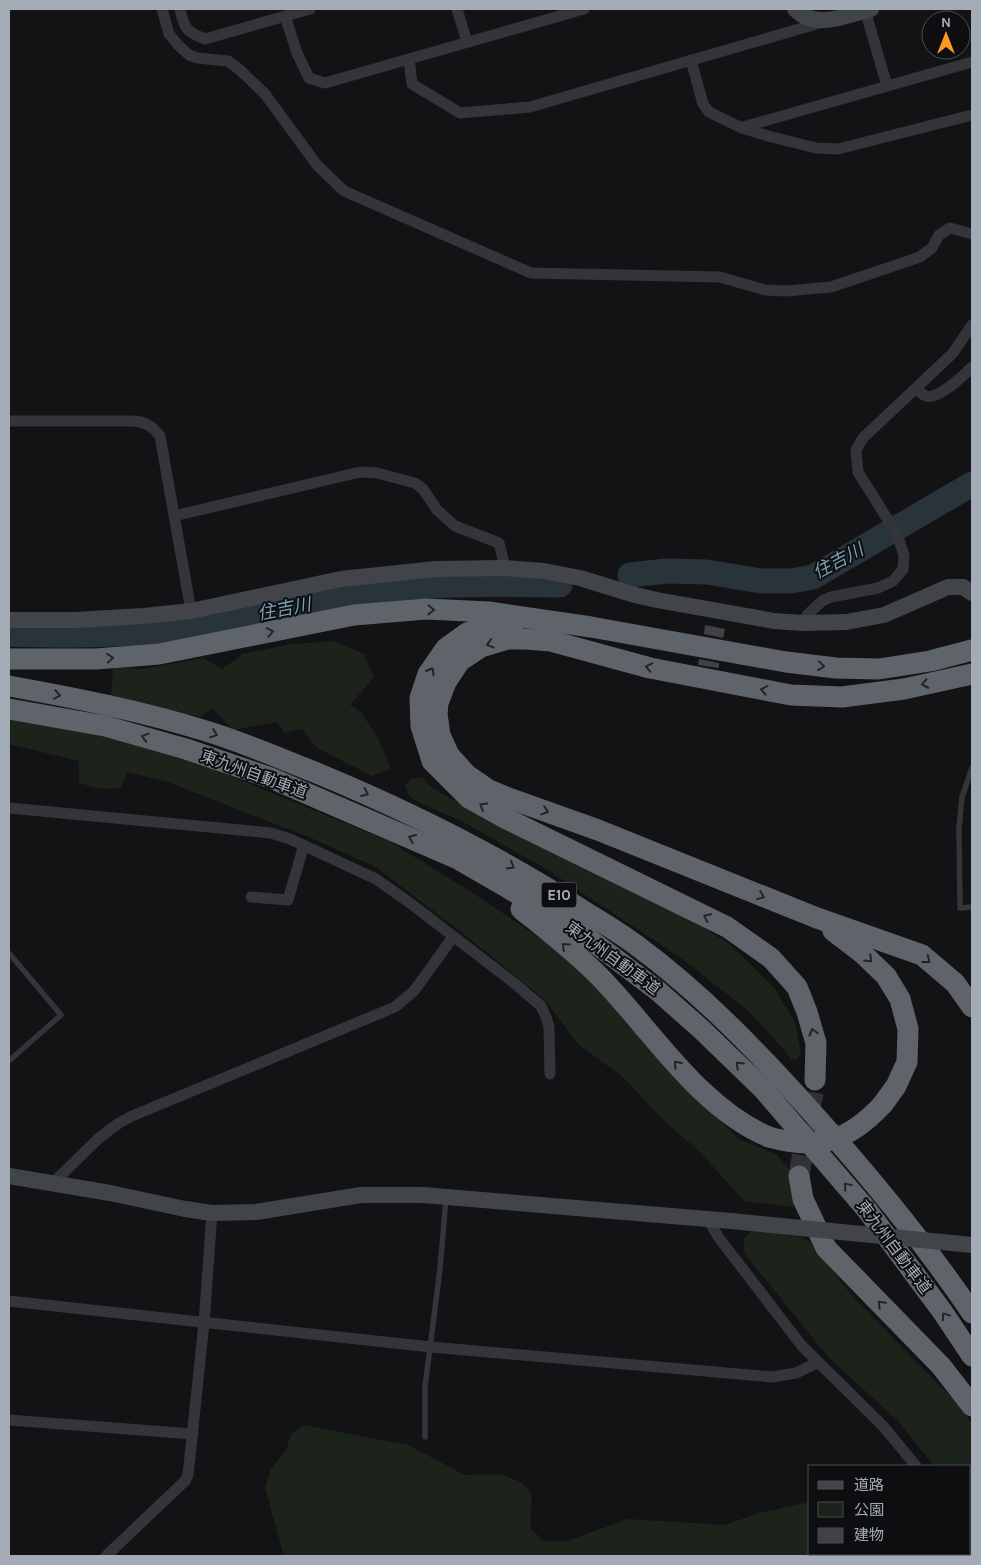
<svg xmlns="http://www.w3.org/2000/svg" width="981" height="1565" viewBox="0 0 981 1565" font-family="Karla,'Noto Sans JP',sans-serif">
	<style>
		.green { fill: #1b231b }
		.lines { fill: none; stroke-linecap: round; stroke-linejoin: round }
		.river { stroke: #283439; stroke-width: 25 }
		.building { fill: #3f4145 }
		.highway-tunnel { stroke: #303235; stroke-width: 21; stroke-dasharray: 21 11; stroke-linecap: butt }
		.lane { stroke: #33353a; stroke-width: 5.5 }
		.street { stroke: #33353a; stroke-width: 11 }
		.secondary { stroke: #41454a; stroke-width: 16 }
		.highway { stroke: #5f646b; stroke-width: 21 }
		.secondary-bridge { stroke: #41454a; stroke-width: 16 }
		.highway-bridge { stroke: #5f646b; stroke-width: 21 }
		.oneway { stroke: #222427 }
		.labels { text-anchor: middle; dominant-baseline: central; stroke-width: 4; stroke-linejoin: round; paint-order: stroke }
		.shield { fill: #0e0e10; stroke: #767d84; stroke-width: 1 }
		.shield-label { font-size: 15px; font-weight: bold; fill: #a3acb6 }
		.street-label { font-size: 16px; fill: #a3acb6; stroke: #0e0e10 }
		.water-label { font-size: 18px; font-style: italic; fill: #78a0b4; stroke: #0e0e10 }
	</style>
	<rect width="100%" height="100%" fill="#131315"/>
	<!-- green -->
	<g class="green">
		<polygon points="334,641 364,654 374,677 350,705 361,712 379,740 391,769 372,776 317,748 302,729 285,733 277,722 233,730 212,708 201,717 122,699 111,695 113,666 143,669 203,658 222,669 243,654 293,644"/>
		<path d="M9,716L97,731L196,762L389,841L473,893L581,966L701,1102L739,1139L777,1155L790,1170L795,1191L793,1207L744,1201L701,1153L664,1121L623,1077L578,1044L545,1000L465,935L376,867L311,838L168,782L127,772L121,787C107,791 93,787 79,783V761L9,744Z"/>
		<polygon points="412,778 423,778 430,786 451,799 685,914 733,947 775,989 795,1022 801,1053 796,1060 791,1059 773,1037 744,1007 678,956 546,869 463,822 416,801 408,795 405,785"/>
		<polygon points="751,1231 762,1231 804,1238 814,1245 852,1296 959,1405 972,1424 972,1556 284,1556 265,1488 270,1470 286,1450 291,1434 304,1425 408,1445 465,1475 500,1474 521,1482 532,1495 530,1528 544,1541 564,1542 628,1519 725,1525 759,1513 810,1502 810,1554 970,1554 970,1466 934,1466 898,1421 829,1358 744,1253 744,1239"/>
	</g>
	<g class="lines">
		<!-- river -->
		<g class="river">
			<polyline points="630,575 666,571 707,572 761,581 791,581 813,577 972,484"/>
			<path d="M9,634C76,636 142,636 208,624C263,614 316,598 371,591C435,583 496,584 560,585"/>
		</g>
	</g>
	<!-- building -->
	<g class="building">
		<polygon points="705,625 725,629 723,638 704,634"/>
		<polygon points="699,659 719,663 719,668 698,665"/>
	</g>
	<g class="lines">
		<!-- highway-tunnel -->
		<polyline class="highway-tunnel" points="799,1176 815,1080"/>
		<!-- lane -->
		<g class="lane">
			<polyline points="972,768 962,797 959,828 960,908 972,907"/>
			<polyline points="9,953 61,1015 9,1061"/>
			<polyline points="425,1437 425,1387 440,1269 446,1198"/>
		</g>
		<!-- street -->
		<g class="street">
			<polyline points="162,9 169,34 178,45 189,55 197,58 228,61 240,70 265,94 317,165 344,191 531,273 720,277 765,290 786,291 831,287 920,257 932,248 939,235 950,228 972,234"/>
			<path d="M180,9C184,28 186,32 205,39L310,9"/>
			<polyline points="457,9 467,42"/>
			<polyline points="865,10 887,86"/>
			<polyline points="285,16 297,53 309,78 325,83 584,9"/>
			<polyline points="409,59 412,84 460,113 530,107 823,22"/>
			<polyline points="691,60 703,104 709,112 742,128 768,136 816,148 838,149 972,115"/>
			<polyline points="743,127 972,62"/>
			<path d="M916,389C919,391 923,395 926,396C938,400 964,375 972,367"/>
			<path d="M9,421H133C146,422 152,426 160,436L191,611"/>
			<polyline points="174,516 360,472 377,473 415,483 423,489 437,510 455,526 499,543 505,568"/>
			<polyline points="803,623 808,614 822,601 831,597 878,588 893,581 903,569 904,556 898,536 858,472 856,450 863,438 953,353 972,325"/>
			<polyline points="9,808 271,833 290,839 376,879 410,903 514,983 541,1006 546,1017 549,1027 550,1074"/>
			<polyline points="251,897 288,900 304,845"/>
			<polyline points="53,1183 99,1138 119,1123 132,1116 395,1007 414,991 453,937"/>
			<polyline points="708,1219 719,1238 802,1346 883,1426 916,1466"/>
			<polyline points="9,1301 431,1347 772,1377 796,1373 817,1363"/>
			<polyline points="9,1420 193,1434"/>
			<polyline points="106,1556 185,1481 188,1475 204,1323 212,1213"/>
		</g>
		<!-- secondary -->
		<g class="secondary">
			<path d="M795,9C816,30 845,16 871,9"/>
			<polyline points="9,620 75,620 144,616 191,611 341,579 436,569 505,568 544,571 580,578 635,595 657,600 774,621 803,623 846,622 884,615 948,587 963,587 972,593"/>
			<polyline points="9,1176 110,1193 185,1209 212,1213 256,1212 361,1195 423,1195 731,1221"/>
		</g>
		<!-- highway -->
		<g class="highway">
			<polyline points="514,624 494,624 467,633 446,648 428,674 420,698 421,726 432,761 469,798 505,818 727,927 771,958 797,987 807,1012 816,1043 815,1080"/>
			<polyline points="9,659 96,659 159,654 354,615 426,609 489,612 591,627 786,662 836,668 879,669 930,661 972,650"/>
			<polyline points="972,674 904,689 842,697 791,695 650,668 551,641 526,639 508,639 481,647 460,661 446,682 438,703 437,714 440,735 449,755 466,774 489,790 511,799 598,830 817,918 922,955 955,983 972,1007"/>
			<path d="M9,686C75,698 142,711 206,731C242,742 277,757 312,771C409,811 498,855 587,913C603,923 620,933 636,945C700,992 756,1050 809,1109C868,1174 923,1241 972,1313"/>
			<polyline points="9,709 105,726 186,749 271,778 456,858 508,888 584,935 658,991 701,1029 763,1089 867,1210 942,1311 972,1356"/>
			<path d="M521,909C548,931 575,952 599,976C651,1029 699,1108 769,1137"/>
			<polyline points="833,931 862,953 886,976 900,999 908,1029 907,1062 896,1086 883,1104"/>
			<polyline points="799,1176 803,1199 826,1248 941,1366 972,1406"/>
		</g>
		<!-- secondary-bridge -->
		<polyline class="secondary-bridge" points="731,1221 972,1245"/>
		<!-- highway-bridge -->
		<path class="highway-bridge" d="M769,1137C818,1151 849,1141 883,1104"/>
	</g>
	<!-- one-way arrows -->
	<defs><path id="oneway-chevron" d="M-2-3.5L2.5 0L-2 3.5" fill="none" stroke-width="1.6" stroke-linecap="round" stroke-linejoin="round" transform="scale(1.25)"/></defs>
	<g class="oneway">
		<use href="#oneway-chevron" transform="translate(431 610) rotate(1)"/>
		<use href="#oneway-chevron" transform="translate(270 632) rotate(-11)"/>
		<use href="#oneway-chevron" transform="translate(490 644) rotate(164)"/>
		<use href="#oneway-chevron" transform="translate(110 658) rotate(-5)"/>
		<use href="#oneway-chevron" transform="translate(821 666) rotate(7)"/>
		<use href="#oneway-chevron" transform="translate(649 667) rotate(-167)"/>
		<use href="#oneway-chevron" transform="translate(431 671) rotate(-60)"/>
		<use href="#oneway-chevron" transform="translate(925 684) rotate(168)"/>
		<use href="#oneway-chevron" transform="translate(764 690) rotate(-169)"/>
		<use href="#oneway-chevron" transform="translate(57 695) rotate(11)"/>
		<use href="#oneway-chevron" transform="translate(214 734) rotate(21)"/>
		<use href="#oneway-chevron" transform="translate(145 737) rotate(-164)"/>
		<use href="#oneway-chevron" transform="translate(365 793) rotate(24)"/>
		<use href="#oneway-chevron" transform="translate(483 806) rotate(-150)"/>
		<use href="#oneway-chevron" transform="translate(545 811) rotate(19)"/>
		<use href="#oneway-chevron" transform="translate(412 838) rotate(-156)"/>
		<use href="#oneway-chevron" transform="translate(511 866) rotate(30)"/>
		<use href="#oneway-chevron" transform="translate(761 896) rotate(22)"/>
		<use href="#oneway-chevron" transform="translate(707 917) rotate(-154)"/>
		<use href="#oneway-chevron" transform="translate(565 946) rotate(-138)"/>
		<use href="#oneway-chevron" transform="translate(869 959) rotate(44)"/>
		<use href="#oneway-chevron" transform="translate(927 960) rotate(38)"/>
		<use href="#oneway-chevron" transform="translate(813 1032) rotate(-106)"/>
		<use href="#oneway-chevron" transform="translate(677 1064) rotate(-132)"/>
		<use href="#oneway-chevron" transform="translate(739 1065) rotate(-136)"/>
		<use href="#oneway-chevron" transform="translate(847 1186) rotate(-130)"/>
		<use href="#oneway-chevron" transform="translate(881 1304) rotate(-134)"/>
		<use href="#oneway-chevron" transform="translate(945 1316) rotate(-124)"/>
	</g>
	<g class="labels">
		<!-- shield labels -->
		<rect class="shield" x="541.5" y="882.5" width="35" height="25" rx="4"/>
		<g class="shield-label">
			<text x="559" y="895">E10</text>
		</g>
		<!-- street labels -->
		<g class="street-label">
			<text transform="translate(254 774) rotate(20)">東九州自動車道</text>
			<text transform="translate(613 958) rotate(36)">東九州自動車道</text>
			<text transform="translate(894 1247) rotate(53)">東九州自動車道</text>
		</g>
		<!-- water labels -->
		<g class="water-label">
			<text transform="translate(838 561) rotate(-28)">住吉川</text>
			<text transform="translate(284 609) rotate(-11)">住吉川</text>
		</g>
	</g>
	<!-- border -->
	<rect width="981" height="1565" fill="none" stroke="#a3acb6" stroke-width="20"/>
	<!-- legend -->
	<rect x="808" y="1465" width="162" height="90" fill="#0e0e10" stroke="#4a4d52"/>
	<rect x="818" y="1481" width="25" height="8" fill="#41454a" stroke="#4a4d52"/>
	<text x="854" y="1490" font-size="15" fill="#a3acb6">道路</text>
	<rect x="818" y="1502" width="25" height="15" fill="#1b231b" stroke="#4a4d52"/>
	<text x="854" y="1515" font-size="15" fill="#a3acb6">公園</text>
	<rect x="818" y="1528" width="25" height="15" fill="#3f4145" stroke="#4a4d52"/>
	<text x="854" y="1540" font-size="15" fill="#a3acb6">建物</text>
	<!-- north arrow -->
	<g transform="translate(946 35)"><circle r="24" fill="#0e0e10" stroke="#4a4d52"/>
	<path d="M0-4L9 19L0 12L-9 19Z" fill="#fd9622"/>
	<text y="-8" font-size="14" font-weight="bold" text-anchor="middle" fill="#a3acb6">N</text>
	</g>
</svg>
